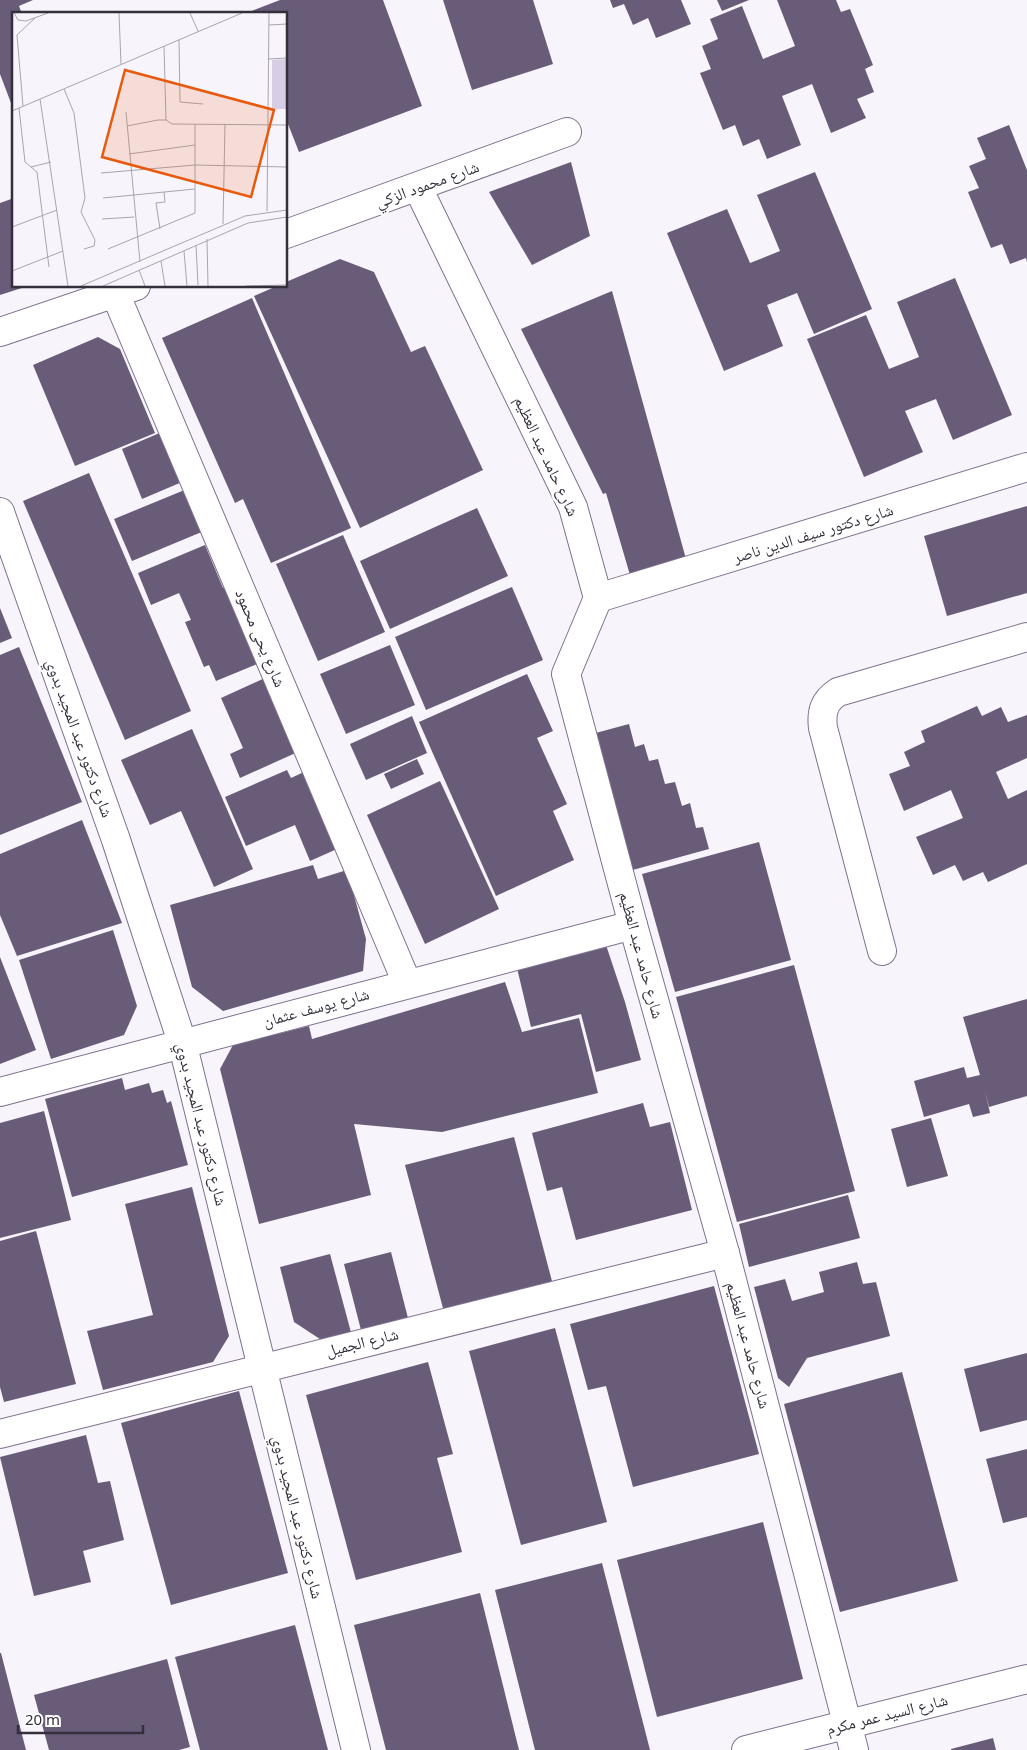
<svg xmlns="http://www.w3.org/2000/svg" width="1027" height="1750" viewBox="0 0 1027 1750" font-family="'Noto Sans','Noto Naskh Arabic',sans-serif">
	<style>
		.building { fill: #695c79 }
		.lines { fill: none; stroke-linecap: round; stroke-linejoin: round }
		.minor-casing { stroke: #7f718f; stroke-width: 30 }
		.minor { stroke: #fff; stroke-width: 28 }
		.labels { text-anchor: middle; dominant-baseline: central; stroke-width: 5; stroke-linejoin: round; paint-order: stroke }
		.street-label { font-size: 16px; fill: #352f3c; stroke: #fff }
		.inset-road { fill: none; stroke: #a9a5af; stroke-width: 1 }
		.view { fill: #e8590c; fill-opacity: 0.15; stroke: #e8590c; stroke-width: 2.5 }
		.inset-edge { fill: none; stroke: #352f3c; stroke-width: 2.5 }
	</style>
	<rect width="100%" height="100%" fill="#f7f4fb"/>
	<!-- building -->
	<g class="building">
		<polygon points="0,0 33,0 19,6 22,14 14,14 14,111 0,74"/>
		<polygon points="280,0 383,0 422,106 299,152 286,119 286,14 244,14"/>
		<polygon points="443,0 533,0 553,64 472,90"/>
		<polygon points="610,0 681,0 691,24 656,38 648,18 633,25 624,4 613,8"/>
		<polygon points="717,0 749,0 722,11"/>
		<polygon points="777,0 836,0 841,12 850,9 873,65 865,69 874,92 857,99 866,118 831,133 812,84 782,96 801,145 767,159 759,139 743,146 735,125 723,130 700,73 711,69 702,46 718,39 710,19 742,6 763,59 795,46"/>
		<polygon points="1009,125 1027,170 1027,262 1026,258 1010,264 1002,244 991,248 968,192 979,188 969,166 986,159 977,138"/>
		<polygon points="571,162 590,236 532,265 489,192"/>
		<polygon points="815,172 872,309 814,334 797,293 767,305 783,346 724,371 667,233 727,209 750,263 780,251 757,195"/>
		<polygon points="14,198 14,286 25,287 0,295 0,203"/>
		<polygon points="340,259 374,272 411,352 425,346 483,470 360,528 254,296 277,286 286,286 286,282"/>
		<polygon points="955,278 1012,415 953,440 936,399 905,411 923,452 864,477 807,339 866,315 889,369 919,357 897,302"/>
		<polygon points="612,291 686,559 630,575 606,493 603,494 521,329"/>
		<polygon points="252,298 351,528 271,563 243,499 235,503 162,338"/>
		<polygon points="98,337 120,349 155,433 75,466 33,365"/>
		<polygon points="162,432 182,482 142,499 122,449"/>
		<polygon points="89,473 191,711 125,740 23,501"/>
		<polygon points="187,489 204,531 132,561 114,519"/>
		<polygon points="1027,506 1027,593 947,616 924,536"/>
		<polygon points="477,508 508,576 390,629 360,561"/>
		<polygon points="343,535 385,632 318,661 276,564"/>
		<polygon points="205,545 223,588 229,586 262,662 216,681 209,665 204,667 185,622 191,620 179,593 151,605 138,573"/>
		<polygon points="512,587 543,660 426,710 395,637"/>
		<polygon points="0,608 12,638 0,643"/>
		<polygon points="390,645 415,705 346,734 320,674"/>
		<polygon points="19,647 82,802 0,835 0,655"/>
		<polygon points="527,674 553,731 537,738 567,804 553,811 574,860 496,896 419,722"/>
		<polygon points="267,677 300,751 240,778 230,754 243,748 221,698"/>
		<polygon points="977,706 982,716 1001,707 1008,722 1027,715 1027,758 996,772 1008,799 1027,790 1027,864 988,882 983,872 963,881 955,865 933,875 916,837 963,818 951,790 904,811 889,774 910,766 904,752 925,742 921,731"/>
		<polygon points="412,716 427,753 366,780 350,744"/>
		<polygon points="629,724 635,747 644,744 649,761 658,759 665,784 675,782 682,806 690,803 696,828 703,827 709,849 629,871 592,734"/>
		<polygon points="192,729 253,869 214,887 181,811 150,825 121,760"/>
		<polygon points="417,759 424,774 391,789 384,774"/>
		<polygon points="287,770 291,778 304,772 337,849 310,861 295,825 246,846 225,797"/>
		<polygon points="440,781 499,909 425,944 367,815"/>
		<polygon points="82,820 122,923 17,956 0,915 0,854"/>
		<polygon points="759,842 791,960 675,992 642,874"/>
		<polygon points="313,865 318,879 347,870 366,939 363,971 223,1011 192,987 170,905"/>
		<polygon points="113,930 137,1006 124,1035 51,1059 19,960"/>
		<polygon points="605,942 625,1002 641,1060 596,1072 581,1014 531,1027 517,968"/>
		<polygon points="0,957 36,1050 0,1064"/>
		<polygon points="794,965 855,1191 737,1222 676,997"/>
		<polygon points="505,982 522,1032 579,1018 598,1093 442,1132 354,1124 371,1195 259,1224 220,1069 233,1045 309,1026 312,1039"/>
		<polygon points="1027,999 1027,1096 989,1107 985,1091 990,1113 973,1117 969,1104 924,1117 914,1081 964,1067 967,1078 980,1075 963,1017"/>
		<polygon points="122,1078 125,1090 149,1083 152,1093 163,1090 167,1103 171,1101 188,1165 72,1197 45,1099"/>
		<polygon points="643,1103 650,1127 670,1122 692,1210 576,1240 562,1187 547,1191 532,1133"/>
		<polygon points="44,1111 71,1220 0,1238 0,1123"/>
		<polygon points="931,1118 948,1176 907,1187 891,1129"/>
		<polygon points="514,1137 553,1285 444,1312 405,1165"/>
		<polygon points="192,1187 229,1336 213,1362 103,1390 87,1331 153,1315 125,1204"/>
		<polygon points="848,1195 860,1238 749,1267 739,1224"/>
		<polygon points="36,1231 76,1384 4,1402 0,1387 0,1241"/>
		<polygon points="391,1252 409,1322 362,1334 344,1264"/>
		<polygon points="330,1254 352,1336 326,1343 294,1322 280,1267"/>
		<polygon points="857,1262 863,1284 876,1282 890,1336 807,1358 789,1387 778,1378 754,1287 785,1279 792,1301 824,1292 819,1272"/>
		<polygon points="714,1286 759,1454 633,1487 606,1386 588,1390 570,1324"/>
		<polygon points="555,1328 607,1522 521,1545 469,1351"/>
		<polygon points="1027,1353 1027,1420 980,1432 964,1369"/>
		<polygon points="428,1362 453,1454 437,1458 462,1552 356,1580 306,1395"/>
		<polygon points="902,1372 958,1581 840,1612 784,1404"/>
		<polygon points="239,1391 288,1573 171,1605 121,1423"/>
		<polygon points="86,1435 98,1483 110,1481 124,1540 83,1551 91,1582 34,1596 0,1457"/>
		<polygon points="1027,1449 1027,1517 1003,1523 986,1459"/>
		<polygon points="763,1522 803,1679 657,1717 617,1560"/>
		<polygon points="602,1563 650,1750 535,1750 495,1590"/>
		<polygon points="480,1593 519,1750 386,1750 354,1625"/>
		<polygon points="295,1625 328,1750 200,1750 175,1657"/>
		<polygon points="0,1653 1,1653 26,1750 0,1750"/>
		<polygon points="167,1659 190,1747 179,1750 49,1750 34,1695"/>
		<polygon points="993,1738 996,1750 951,1750 951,1749"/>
	</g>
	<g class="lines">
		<defs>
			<g id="minor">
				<polyline points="418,188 573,507 598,598 566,674 633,925 725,1253 854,1750"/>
				<polyline points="286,234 567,132"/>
				<polyline points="115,293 407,983"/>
				<polyline points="0,332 136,286"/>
				<polyline points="0,512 116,840 182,1042 356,1750"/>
				<polyline points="598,598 1027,467"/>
				<path d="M882,951L823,728C821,712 824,701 838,692L1027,637"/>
				<polyline points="0,1092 633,925"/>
				<polyline points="0,1434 725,1253"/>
				<polyline points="746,1750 1027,1679"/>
			</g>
		</defs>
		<!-- minor casing -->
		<use href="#minor" class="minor-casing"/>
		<!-- minor -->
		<use href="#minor" class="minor"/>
	</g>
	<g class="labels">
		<!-- street labels -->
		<g class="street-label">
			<text transform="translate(427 184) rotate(-20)">شارع محمود الزكي</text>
			<text transform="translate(547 456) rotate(65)">شارع حامد عبد العظيم</text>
			<text transform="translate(813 533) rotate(-17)">شارع دكتور سيف الدين ناصر</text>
			<text transform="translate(261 638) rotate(67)">شارع يحى محمود</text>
			<text transform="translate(80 738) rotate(70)">شارع دكتور عبد المجيد بدوي</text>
			<text transform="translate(642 955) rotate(75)">شارع حامد عبد العظيم</text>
			<text transform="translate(316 1007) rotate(-15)">شارع يوسف عثمان</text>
			<text transform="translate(202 1124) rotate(76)">شارع دكتور عبد المجيد بدوي</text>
			<text transform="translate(362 1342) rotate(-14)">شارع الجميل</text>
			<text transform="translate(749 1345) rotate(75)">شارع حامد عبد العظيم</text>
			<text transform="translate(298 1517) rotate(76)">شارع دكتور عبد المجيد بدوي</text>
			<text transform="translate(887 1714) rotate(-14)">شارع السيد عمر مكرم</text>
		</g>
	</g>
	<!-- overview -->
	<g transform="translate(12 12)">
		<rect width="275" height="275" fill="#f7f4fb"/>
		<path d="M275,47V97H260V48Z" fill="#d7cde4"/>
		<path class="inset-road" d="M2,1L6,8L14,9M107,1L109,52M178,1L186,19M14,9L36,1M257,13L275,12M167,28L168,90L191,92M152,34L154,108M256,47L275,46M52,77L62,101L73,186L69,200L83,228L82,234L72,237M28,87L56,274M11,94L5,23L23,6M7,96L13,150L25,160L37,255M0,99L230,1M114,100L128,250M115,114L146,108H154L160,112L275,113M117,142L183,133M19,155L39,150M89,161L183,153L275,155M91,186L183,177M255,199L257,1M90,207L122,205M211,212L213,112M0,215L45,198M148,217L144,191L153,190L152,180M195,227L196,274M184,233L186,273M96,237L183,201V112M172,239L175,274M149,249L153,274M127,258L133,274M0,259L51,239M69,274L233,204L275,198M91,274L236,211L275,205M234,274L275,273"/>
		<path class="view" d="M113,58L262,98L239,185L90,145Z"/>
		<rect width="275" height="275" class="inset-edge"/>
	</g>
	<!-- scale -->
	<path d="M18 1725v8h125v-8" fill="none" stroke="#352f3c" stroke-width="2.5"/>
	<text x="25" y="1725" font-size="15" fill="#352f3c" stroke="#ffffff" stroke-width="4" paint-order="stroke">20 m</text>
</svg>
